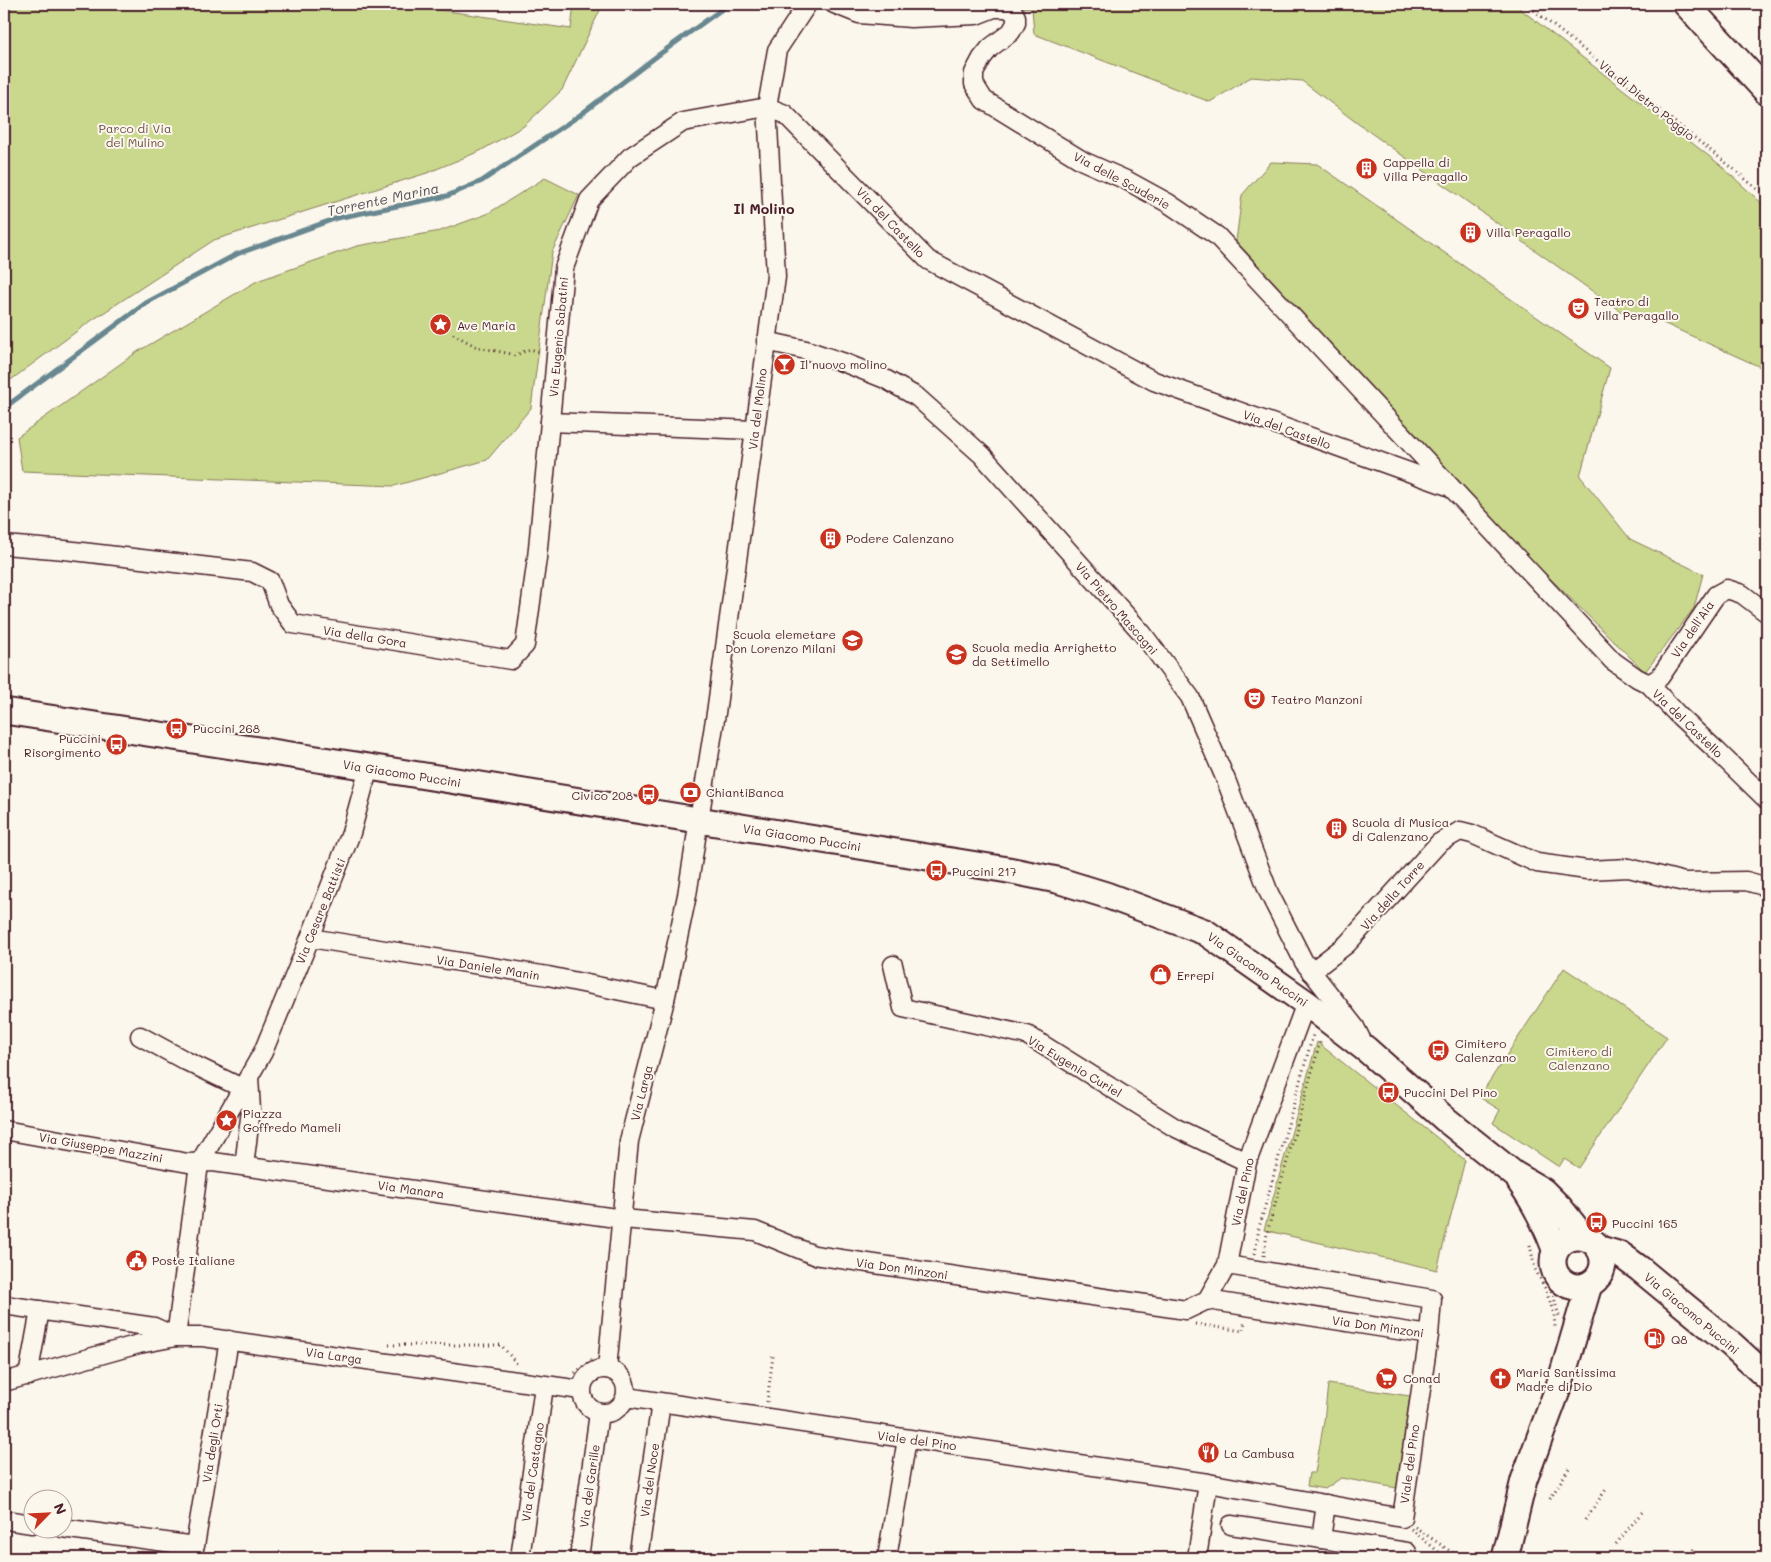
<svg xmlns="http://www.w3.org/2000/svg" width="1771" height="1562" viewBox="0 0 1771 1562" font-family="Mali,sans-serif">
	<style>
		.green { fill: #c9d88c; stroke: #8a7c5c }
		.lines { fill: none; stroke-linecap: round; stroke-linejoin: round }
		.stream { stroke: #688790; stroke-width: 5 }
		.street-casing { stroke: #4a1f2b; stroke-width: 21 }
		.secondary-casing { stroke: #4a1f2b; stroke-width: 29 }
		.path { stroke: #4a1f2b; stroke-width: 3; stroke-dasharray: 1 4; stroke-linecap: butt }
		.street { stroke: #fbf7ec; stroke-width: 18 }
		.secondary { stroke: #fbf7ec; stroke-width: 25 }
		.labels { text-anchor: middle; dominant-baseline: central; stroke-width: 4; stroke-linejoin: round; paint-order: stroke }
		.street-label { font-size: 12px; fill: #4a1f2b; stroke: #fbf7ec }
		.park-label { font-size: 12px; fill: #6a4d43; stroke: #fbf7ec }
		.poi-label { font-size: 12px; fill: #4a1f2b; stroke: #fbf7ec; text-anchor: start }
		.water-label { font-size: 14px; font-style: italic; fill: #59535e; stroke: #fbf7ec }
		.neighbourhood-label { font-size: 14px; font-weight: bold; fill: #4a1f2b; stroke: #fbf7ec }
	</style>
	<rect width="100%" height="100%" fill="#fbf7ec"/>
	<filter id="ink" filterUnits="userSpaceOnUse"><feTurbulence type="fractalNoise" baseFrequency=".02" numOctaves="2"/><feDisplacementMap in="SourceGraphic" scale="10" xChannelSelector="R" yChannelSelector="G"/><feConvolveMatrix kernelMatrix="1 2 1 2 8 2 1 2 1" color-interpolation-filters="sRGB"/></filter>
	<g filter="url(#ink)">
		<!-- green -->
		<g class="green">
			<polygon points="4,4 425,4 426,8 571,29 574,4 605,4 601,8 562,90 524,126 480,151 427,173 214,240 88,323 4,385"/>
			<polygon points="983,4 1514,4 1719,164 1767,208 1767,370 1654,319 1620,311 1357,123 1302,81 1251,77 1210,102 1034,34 1032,8"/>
			<polygon points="1271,162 1317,164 1610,368 1580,476 1630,539 1703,574 1694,608 1645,672 1492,521 1236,241 1242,195"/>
			<polygon points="545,178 579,195 552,252 531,408 487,460 394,486 22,471 17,437 137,352 257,281 357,246 440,231 487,214"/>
			<polygon points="1564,968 1667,1037 1579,1168 1564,1159 1559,1167 1493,1123 1500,1110 1479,1097"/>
			<polygon points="1317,1042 1465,1160 1437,1270 1264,1230"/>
			<polygon points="1328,1384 1410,1396 1397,1488 1341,1478 1325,1489 1307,1486 1309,1473 1315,1473 1324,1421"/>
		</g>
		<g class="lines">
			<!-- stream -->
			<polyline class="stream" points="4,408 146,303 237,254 337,218 447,196 482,181 580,115 657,56 729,4"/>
			<defs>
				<g id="street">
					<polyline points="834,4 859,14 911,18 976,15 994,8 1006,8 1013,11 1016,17 1016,23 1011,32 990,48 982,58 974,73 974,84 984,100 1083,161 1126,180 1168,203 1217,236 1613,661 1637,678 1649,684 1678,715 1717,751 1767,800"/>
					<polyline points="766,341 806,350 845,363 885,379 917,397 982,455 1142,633 1190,697 1226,780 1269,893 1304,962 1355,1027 1363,1043"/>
					<polyline points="754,430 550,422 564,268 589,200 630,157 683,122 767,107 785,114 928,260 1154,381 1448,486"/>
					<polyline points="4,545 65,550 252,572 270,581 279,605 293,624 511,660 525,645 537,558 550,422"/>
					<polyline points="1649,684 1660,677 1716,595 1727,589 1742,594 1767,613"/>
					<polyline points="310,938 548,976 665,1000"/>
					<polyline points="893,965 903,1008 1027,1035 1174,1127 1247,1162"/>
					<polyline points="1311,972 1347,944 1439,843 1460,831 1472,834 1537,863 1587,870 1629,868 1684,882 1746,881 1767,887"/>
					<polyline points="140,1036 186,1061 242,1088"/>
					<polyline points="4,1130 188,1163 213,1162 623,1219 755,1231 814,1255 1186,1310 1207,1300 1227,1265 1247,1162 1306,1003"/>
					<polyline points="244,1166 251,1110 249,1077"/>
					<polyline points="1207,1300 1429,1335 1432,1299 1227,1265"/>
					<polyline points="4,1305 154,1327 176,1337 199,1164 263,1052 310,938 351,833 369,767"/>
					<circle cx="604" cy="1391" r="22"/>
					<polyline points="607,1369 629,1141 665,1000 687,895 716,713 776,277 767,107 777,50 806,6"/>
					<polyline points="28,1376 40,1310"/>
					<polyline points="4,1382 139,1344 176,1337 203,1337 581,1390"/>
					<polyline points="626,1397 1208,1483 1402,1518 1429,1335"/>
					<polyline points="12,1521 32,1524"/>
					<polyline points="1231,1525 1407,1552"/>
					<polyline points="62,1528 195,1546 229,1340"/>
					<polyline points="1321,1539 1326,1504"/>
					<polyline points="520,1558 544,1386"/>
					<polyline points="579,1558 599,1413"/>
					<polyline points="638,1558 661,1403"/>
					<polyline points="887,1558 907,1439"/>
					<polyline points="1197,1558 1208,1483"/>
				</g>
				<g id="secondary">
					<polyline points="1686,4 1767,92"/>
					<polyline points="4,711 369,767 1008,870 1057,880 1106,895 1205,932 1306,1003 1367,1050 1445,1119 1514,1174 1543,1191 1560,1208 1583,1237"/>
					<path d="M1520,1182C1535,1203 1546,1225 1555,1249"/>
					<circle cx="1578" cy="1262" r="25"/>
					<polyline points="1600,1249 1621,1255 1640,1269 1731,1344 1767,1377"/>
					<polyline points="1505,1558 1524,1480 1560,1383 1589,1285"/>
				</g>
			</defs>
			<!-- street casing -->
			<use href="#street" class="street-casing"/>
			<!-- secondary casing -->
			<use href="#secondary" class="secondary-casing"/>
			<!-- path -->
			<g class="path">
				<polyline points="1526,4 1735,170 1767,198"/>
				<polyline points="453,334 477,347 516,355 530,349 541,352"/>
				<polyline points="1530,1245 1535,1269 1545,1288 1554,1314 1555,1327"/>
				<polyline points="1255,1254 1259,1228 1313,1035"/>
				<polyline points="1264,1256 1267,1233 1321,1039"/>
				<polyline points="1540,1263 1554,1298 1559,1316"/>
				<polyline points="1195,1324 1243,1331 1245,1321"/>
				<polyline points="389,1345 501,1345 517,1364"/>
				<polyline points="575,1373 591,1360"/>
				<polyline points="767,1402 773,1356"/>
				<polyline points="1550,1499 1571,1465"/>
				<polyline points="1585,1520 1607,1488"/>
				<polyline points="1415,1527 1460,1558"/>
				<polyline points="1411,1529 1446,1558"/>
				<polyline points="1616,1544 1643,1511"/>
				<polyline points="1687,1558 1696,1546"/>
			</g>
			<!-- street -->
			<use href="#street" class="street"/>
			<!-- secondary -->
			<use href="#secondary" class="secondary"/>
		</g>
	</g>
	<!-- icons -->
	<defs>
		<symbol id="building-disc" viewBox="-11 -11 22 22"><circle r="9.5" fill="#c8321e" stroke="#fbf7ec"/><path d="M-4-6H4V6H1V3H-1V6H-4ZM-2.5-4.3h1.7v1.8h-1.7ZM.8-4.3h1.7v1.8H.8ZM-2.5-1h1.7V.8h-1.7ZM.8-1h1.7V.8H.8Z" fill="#fff"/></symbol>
		<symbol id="theatre-disc" viewBox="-11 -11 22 22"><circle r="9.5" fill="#c8321e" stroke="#fbf7ec"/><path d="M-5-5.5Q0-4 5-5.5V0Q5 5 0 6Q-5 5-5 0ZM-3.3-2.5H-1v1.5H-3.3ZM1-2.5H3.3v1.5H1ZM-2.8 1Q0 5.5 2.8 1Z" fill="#fff"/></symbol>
		<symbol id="sight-disc" viewBox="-11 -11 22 22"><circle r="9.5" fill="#c8321e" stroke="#fbf7ec"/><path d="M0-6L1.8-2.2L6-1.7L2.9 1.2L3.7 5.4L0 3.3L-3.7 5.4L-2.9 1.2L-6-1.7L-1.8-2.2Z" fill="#fff"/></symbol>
		<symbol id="bar-disc" viewBox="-11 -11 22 22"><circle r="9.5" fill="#c8321e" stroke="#fbf7ec"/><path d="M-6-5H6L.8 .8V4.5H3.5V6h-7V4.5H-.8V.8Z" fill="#fff"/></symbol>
		<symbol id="school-disc" viewBox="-11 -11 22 22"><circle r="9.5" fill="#c8321e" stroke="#fbf7ec"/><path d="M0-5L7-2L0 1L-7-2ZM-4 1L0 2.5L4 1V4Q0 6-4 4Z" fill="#fff"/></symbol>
		<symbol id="bus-disc" viewBox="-11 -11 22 22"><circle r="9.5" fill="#c8321e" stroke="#fbf7ec"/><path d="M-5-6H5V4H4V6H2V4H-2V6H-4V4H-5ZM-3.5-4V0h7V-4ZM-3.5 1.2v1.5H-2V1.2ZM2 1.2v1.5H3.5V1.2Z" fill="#fff"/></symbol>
		<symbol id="bank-disc" viewBox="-11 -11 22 22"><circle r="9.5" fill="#c8321e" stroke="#fbf7ec"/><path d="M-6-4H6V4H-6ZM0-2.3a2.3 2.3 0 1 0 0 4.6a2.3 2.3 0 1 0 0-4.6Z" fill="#fff"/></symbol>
		<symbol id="shop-disc" viewBox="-11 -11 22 22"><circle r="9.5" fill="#c8321e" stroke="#fbf7ec"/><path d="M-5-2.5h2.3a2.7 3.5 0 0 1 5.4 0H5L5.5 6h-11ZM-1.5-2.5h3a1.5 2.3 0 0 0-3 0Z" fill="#fff"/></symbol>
		<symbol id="civic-disc" viewBox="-11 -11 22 22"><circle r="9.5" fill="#c8321e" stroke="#fbf7ec"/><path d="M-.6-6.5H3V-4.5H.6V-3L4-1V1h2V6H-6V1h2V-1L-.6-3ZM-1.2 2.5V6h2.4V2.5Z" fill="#fff"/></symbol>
		<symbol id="fuel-disc" viewBox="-11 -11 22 22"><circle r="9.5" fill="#c8321e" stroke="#fbf7ec"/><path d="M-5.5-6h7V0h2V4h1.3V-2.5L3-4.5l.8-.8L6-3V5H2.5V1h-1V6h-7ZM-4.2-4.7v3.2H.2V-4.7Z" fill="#fff"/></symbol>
		<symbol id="supermarket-disc" viewBox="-11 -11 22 22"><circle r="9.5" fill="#c8321e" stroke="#fbf7ec"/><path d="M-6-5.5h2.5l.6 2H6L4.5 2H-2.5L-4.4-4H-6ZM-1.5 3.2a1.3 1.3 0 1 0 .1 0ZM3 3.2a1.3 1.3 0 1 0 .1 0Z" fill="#fff"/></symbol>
		<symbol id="church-disc" viewBox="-11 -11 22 22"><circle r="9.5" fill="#c8321e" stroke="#fbf7ec"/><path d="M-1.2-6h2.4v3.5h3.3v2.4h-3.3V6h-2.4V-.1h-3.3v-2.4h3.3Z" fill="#fff"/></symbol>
		<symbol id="restaurant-disc" viewBox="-11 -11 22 22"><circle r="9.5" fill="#c8321e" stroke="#fbf7ec"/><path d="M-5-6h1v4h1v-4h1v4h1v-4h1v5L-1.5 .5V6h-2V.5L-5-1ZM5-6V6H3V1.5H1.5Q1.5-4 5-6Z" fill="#fff"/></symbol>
	</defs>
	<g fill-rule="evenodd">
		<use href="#building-disc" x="1354" y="156" width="25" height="25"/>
		<use href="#building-disc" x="1458" y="220" width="25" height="25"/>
		<use href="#theatre-disc" x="1566" y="296" width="25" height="25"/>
		<use href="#sight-disc" x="428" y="312" width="25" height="25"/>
		<use href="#bar-disc" x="772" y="352" width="25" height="25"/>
		<use href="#building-disc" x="818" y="526" width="25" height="25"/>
		<use href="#school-disc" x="840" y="628" width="25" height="25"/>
		<use href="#school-disc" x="944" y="642" width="25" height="25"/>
		<use href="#theatre-disc" x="1242" y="686" width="25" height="25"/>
		<use href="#bus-disc" x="164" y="716" width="25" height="25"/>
		<use href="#bus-disc" x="104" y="732" width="25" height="25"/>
		<use href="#bank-disc" x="678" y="780" width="25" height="25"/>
		<use href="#bus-disc" x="636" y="782" width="25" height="25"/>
		<use href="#building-disc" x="1324" y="816" width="25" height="25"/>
		<use href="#bus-disc" x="924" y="858" width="25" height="25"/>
		<use href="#shop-disc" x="1148" y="962" width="25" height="25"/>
		<use href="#bus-disc" x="1426" y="1038" width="25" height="25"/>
		<use href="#bus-disc" x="1376" y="1080" width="25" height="25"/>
		<use href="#sight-disc" x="214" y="1108" width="25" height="25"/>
		<use href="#bus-disc" x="1584" y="1210" width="25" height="25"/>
		<use href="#civic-disc" x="124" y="1248" width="25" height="25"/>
		<use href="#fuel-disc" x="1642" y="1326" width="25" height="25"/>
		<use href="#supermarket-disc" x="1374" y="1366" width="25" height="25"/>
		<use href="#church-disc" x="1488" y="1366" width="25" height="25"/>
		<use href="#restaurant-disc" x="1196" y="1440" width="25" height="25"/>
	</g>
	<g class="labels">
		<!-- street labels -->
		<g class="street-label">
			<text transform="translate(1647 100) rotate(39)">Via di Dietro Poggio</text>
			<text transform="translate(1122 180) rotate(28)">Via delle Scuderie</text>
			<text transform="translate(891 222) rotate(46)">Via del Castello</text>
			<text transform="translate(558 337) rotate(-85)">Via Eugenio Sabatini</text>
			<text transform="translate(757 409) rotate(-83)">Via del Molino</text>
			<text transform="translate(1287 429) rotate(20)">Via del Castello</text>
			<text transform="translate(1117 608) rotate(49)">Via Pietro Mascagni</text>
			<text transform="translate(1692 629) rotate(-56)">Via dell'Aia</text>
			<text transform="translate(365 636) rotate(9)">Via della Gora</text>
			<text transform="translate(1688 723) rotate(44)">Via del Castello</text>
			<text transform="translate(402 773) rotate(9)">Via Giacomo Puccini</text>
			<text transform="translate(802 837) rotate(9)">Via Giacomo Puccini</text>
			<text transform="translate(1392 895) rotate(-48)">Via della Torre</text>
			<text transform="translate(320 911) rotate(-68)">Via Cesare Battisti</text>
			<text transform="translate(488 967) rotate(9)">Via Daniele Manin</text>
			<text transform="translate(1258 969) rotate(35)">Via Giacomo Puccini</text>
			<text transform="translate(1075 1066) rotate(31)">Via Eugenio Curiel</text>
			<text transform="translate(641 1093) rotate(-76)">Via Larga</text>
			<text transform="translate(101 1147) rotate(10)">Via Giuseppe Mazzini</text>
			<text transform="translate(411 1189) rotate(8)">Via Manara</text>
			<text transform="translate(1242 1192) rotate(-78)">Via del Pino</text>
			<text transform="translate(902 1268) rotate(8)">Via Don Minzoni</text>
			<text transform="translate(1692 1313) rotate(40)">Via Giacomo Puccini</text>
			<text transform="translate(1378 1326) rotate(8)">Via Don Minzoni</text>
			<text transform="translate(334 1355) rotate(8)">Via Larga</text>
			<text transform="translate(917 1440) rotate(8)">Viale del Pino</text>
			<text transform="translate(212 1443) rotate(-81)">Via degli Orti</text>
			<text transform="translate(1409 1464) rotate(-82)">Viale del Pino</text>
			<text transform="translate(532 1472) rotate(-82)">Via del Castagno</text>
			<text transform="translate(649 1480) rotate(-82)">Via del Noce</text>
			<text transform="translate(589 1486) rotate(-82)">Via del Garille</text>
		</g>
		<!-- park labels -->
		<g class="park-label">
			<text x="135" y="128">Parco di Via<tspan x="135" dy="14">del Mulino</tspan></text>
			<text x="1579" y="1051">Cimitero di<tspan x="1579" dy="14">Calenzano</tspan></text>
		</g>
		<!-- poi labels -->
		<g class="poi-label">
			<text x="1383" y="162">Cappella di<tspan x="1383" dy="14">Villa Peragallo</tspan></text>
			<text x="1486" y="232">Villa Peragallo</text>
			<text x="1594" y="301">Teatro di<tspan x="1594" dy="14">Villa Peragallo</tspan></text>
			<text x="457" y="325">Ave Maria</text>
			<text x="800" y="364">Il nuovo molino</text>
			<text x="846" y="538">Podere Calenzano</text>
			<text x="836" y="634" text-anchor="end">Scuola elemetare<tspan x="836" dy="14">Don Lorenzo Milani</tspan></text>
			<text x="972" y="647">Scuola media Arrighetto<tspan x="972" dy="14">da Settimello</tspan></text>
			<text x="1271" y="699">Teatro Manzoni</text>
			<text x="193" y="728">Puccini 268</text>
			<text x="101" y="738" text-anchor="end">Puccini<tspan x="101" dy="14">Risorgimento</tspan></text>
			<text x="706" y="792">ChiantiBanca</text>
			<text x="633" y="795" text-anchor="end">Civico 208</text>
			<text x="1352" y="822">Scuola di Musica<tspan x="1352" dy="14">di Calenzano</tspan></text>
			<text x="952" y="871">Puccini 217</text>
			<text x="1177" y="975">Errepi</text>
			<text x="1455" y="1043">Cimitero<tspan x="1455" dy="14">Calenzano</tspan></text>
			<text x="1404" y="1092">Puccini Del Pino</text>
			<text x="243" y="1113">Piazza<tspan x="243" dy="14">Goffredo Mameli</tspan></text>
			<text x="1612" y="1223">Puccini 165</text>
			<text x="152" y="1260">Poste Italiane</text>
			<text x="1671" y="1339">Q8</text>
			<text x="1516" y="1372">Maria Santissima<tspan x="1516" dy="14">Madre di Dio</tspan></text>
			<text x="1403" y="1378">Conad</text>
			<text x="1224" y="1453">La Cambusa</text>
		</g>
		<!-- water labels -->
		<g class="water-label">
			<text transform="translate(383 199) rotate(-12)">Torrente Marina</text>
		</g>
		<!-- neighbourhood labels -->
		<g class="neighbourhood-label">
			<text x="764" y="208">Il Molino</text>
		</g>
	</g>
	<!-- margin -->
	<rect width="1771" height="1562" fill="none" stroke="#fbf7ec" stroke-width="20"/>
	<rect x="10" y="10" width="1751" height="1542" fill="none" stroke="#4a1f2b" stroke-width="2" filter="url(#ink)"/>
	<!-- north arrow -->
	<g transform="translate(48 1514) rotate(66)"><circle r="24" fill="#fbf7ec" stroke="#b4a19f"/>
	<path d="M0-4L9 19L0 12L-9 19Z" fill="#c8321e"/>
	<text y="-8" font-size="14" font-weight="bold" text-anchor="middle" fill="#4a1f2b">N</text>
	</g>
</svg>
